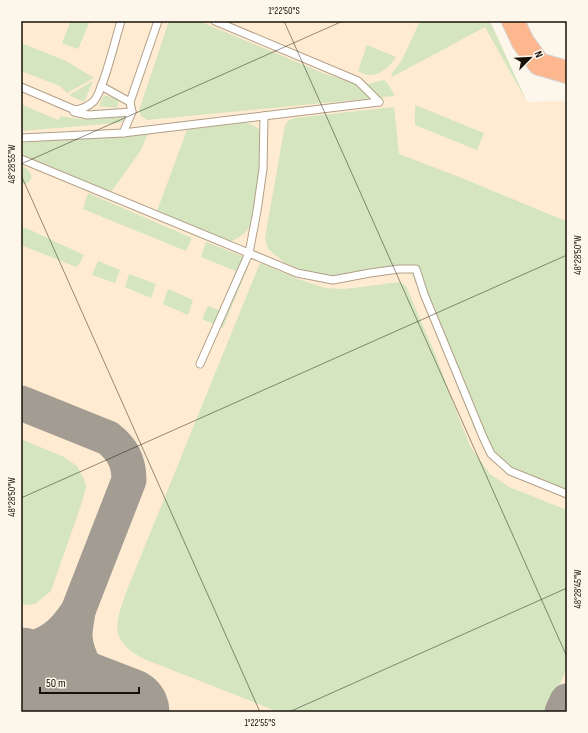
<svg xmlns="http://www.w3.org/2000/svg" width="588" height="733" viewBox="0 0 588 733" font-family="'Sofia Sans Condensed',sans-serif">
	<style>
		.built { fill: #feebd1 }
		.green { fill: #d4e5c0 }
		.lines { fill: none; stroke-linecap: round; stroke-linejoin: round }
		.taxiway { stroke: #a29c92; stroke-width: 35 }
		.runway { stroke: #a29c92; stroke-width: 89 }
		.lane-casing { stroke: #b1a087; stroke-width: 9 }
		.primary-casing { stroke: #d5d4d3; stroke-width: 24 }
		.lane { stroke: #fff; stroke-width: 7 }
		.primary { stroke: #fdb78e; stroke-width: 22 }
		.ticks { fill: none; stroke: #171108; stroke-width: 1; stroke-opacity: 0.45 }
		.neatline { fill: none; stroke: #171108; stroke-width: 1.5 }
		.ticks-label { font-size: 10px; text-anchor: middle; fill: #171108 }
	</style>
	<rect width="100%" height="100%" fill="#fdf6eb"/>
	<!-- built -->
	<polygon class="built" points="21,21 490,21 527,102 567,101 567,712 21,712"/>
	<!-- green -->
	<g class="green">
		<polygon points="71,21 90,21 78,49 62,43"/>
		<polygon points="169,21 199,21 323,73 348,81 368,84 384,80 388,84 395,96 147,120 141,116 139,110"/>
		<polygon points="420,21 490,21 527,102 485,27 392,77 391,74 402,60"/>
		<polygon points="21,43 66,61 94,78 67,93 60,86 21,71"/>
		<path d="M367,45L396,57C388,70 373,81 358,71Z"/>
		<polygon points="93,81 84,102 69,95"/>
		<polygon points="104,95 119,100 117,108 99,106"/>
		<path d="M21,98L23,105L58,120L61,116C81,121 103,118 124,117L123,121L118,123L21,131Z"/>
		<polygon points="415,105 484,133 477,150 415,125"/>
		<polygon points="394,107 399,154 467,180 551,215 567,221 567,495 524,479 482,443 474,428 408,264 394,271 350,276 323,276 313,274 285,263 268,249 265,238 285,125 289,120 295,118"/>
		<path d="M233,123C238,123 245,122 250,124C262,128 268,140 268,152C265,173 263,210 250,227C245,234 238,238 230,242L157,211L187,130Z"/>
		<polygon points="148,133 141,150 111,192 21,154 21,143"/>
		<path d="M21,165C24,167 27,168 29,171C35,178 29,185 21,184Z"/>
		<polygon points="88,193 192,238 186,251 83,209"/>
		<polygon points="21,228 26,228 84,255 80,263 76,267 21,245"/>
		<polygon points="206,242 247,258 250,262 223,328 202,319 208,306 221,311 236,271 201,257"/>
		<polygon points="98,261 120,270 115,283 92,275"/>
		<path d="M260,263L298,279L325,288L345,289L400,282L406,286L436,356L459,419L471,448L490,474L509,487L567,510V668L547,712H279L144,659C108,640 115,624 127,590Z"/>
		<polygon points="129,274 156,284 151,298 125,287"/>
		<polygon points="168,289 193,300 188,315 163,304"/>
		<polygon points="21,439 64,457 77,466 84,479 86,487 81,505 51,591 35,604 21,605"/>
	</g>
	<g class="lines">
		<!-- taxiway -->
		<g class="taxiway">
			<path d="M21,403L108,438C122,449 129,461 129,480L78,611C61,637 50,643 21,653"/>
			<path d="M78,611C77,619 75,627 75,635C75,659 97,688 110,706"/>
			<polyline points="21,667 27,672 40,680"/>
			<polyline points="562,712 567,701"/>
		</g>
		<!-- runway -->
		<polyline class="runway" points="21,672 125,712"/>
		<defs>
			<g id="lane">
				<polyline points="215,21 358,81 379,102"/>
				<polyline points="101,86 130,102"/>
				<path d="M21,87L75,110C82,109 89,106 94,101C103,91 116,37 121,21"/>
				<polyline points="74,112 88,115 132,112"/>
				<polyline points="123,133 132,112 130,102 158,21"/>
				<polyline points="21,138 123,133 379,102"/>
				<polyline points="21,159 297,273 333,280 370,273 399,269 416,269 424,294 483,437 491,454 510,471 567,494"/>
				<polyline points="200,364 249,253 257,211 263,169 264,116"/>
			</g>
			<polyline id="primary" points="513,21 523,42 539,64 567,72"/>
		</defs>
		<!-- lane casing -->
		<use href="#lane" class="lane-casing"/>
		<!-- primary casing -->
		<use href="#primary" class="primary-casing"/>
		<!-- lane -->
		<use href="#lane" class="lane"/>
		<!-- primary -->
		<use href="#primary" class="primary"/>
	</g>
	<!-- ticks -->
	<path class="ticks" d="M284,21L567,657M21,164L343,21M21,175L260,712M21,498L567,255M289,712L567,588"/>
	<!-- border -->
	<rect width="588" height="733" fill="none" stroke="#fdf6eb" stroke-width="44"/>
	<!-- north arrow -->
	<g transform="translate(530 58) rotate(66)" stroke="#fdf6eb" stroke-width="3" paint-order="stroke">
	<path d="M0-3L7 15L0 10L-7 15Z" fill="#171108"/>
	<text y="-6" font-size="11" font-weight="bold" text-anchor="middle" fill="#171108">N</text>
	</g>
	<!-- scale -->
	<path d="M40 687v6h99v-6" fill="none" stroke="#171108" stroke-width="2"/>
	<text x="46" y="687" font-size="12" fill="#171108" stroke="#fdf6eb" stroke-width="3" paint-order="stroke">50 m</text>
	<rect x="22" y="22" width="544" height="689" class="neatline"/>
	<g class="ticks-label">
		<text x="284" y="14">1°22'50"S</text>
		<text transform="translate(11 164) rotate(-90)" y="4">48°28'55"W</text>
		<text transform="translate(577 255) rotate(-90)" y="4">48°28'50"W</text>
		<text transform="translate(11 497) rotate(-90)" y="4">48°28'50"W</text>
		<text transform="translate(577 589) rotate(-90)" y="4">48°28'45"W</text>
		<text x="260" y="726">1°22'55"S</text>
	</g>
</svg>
